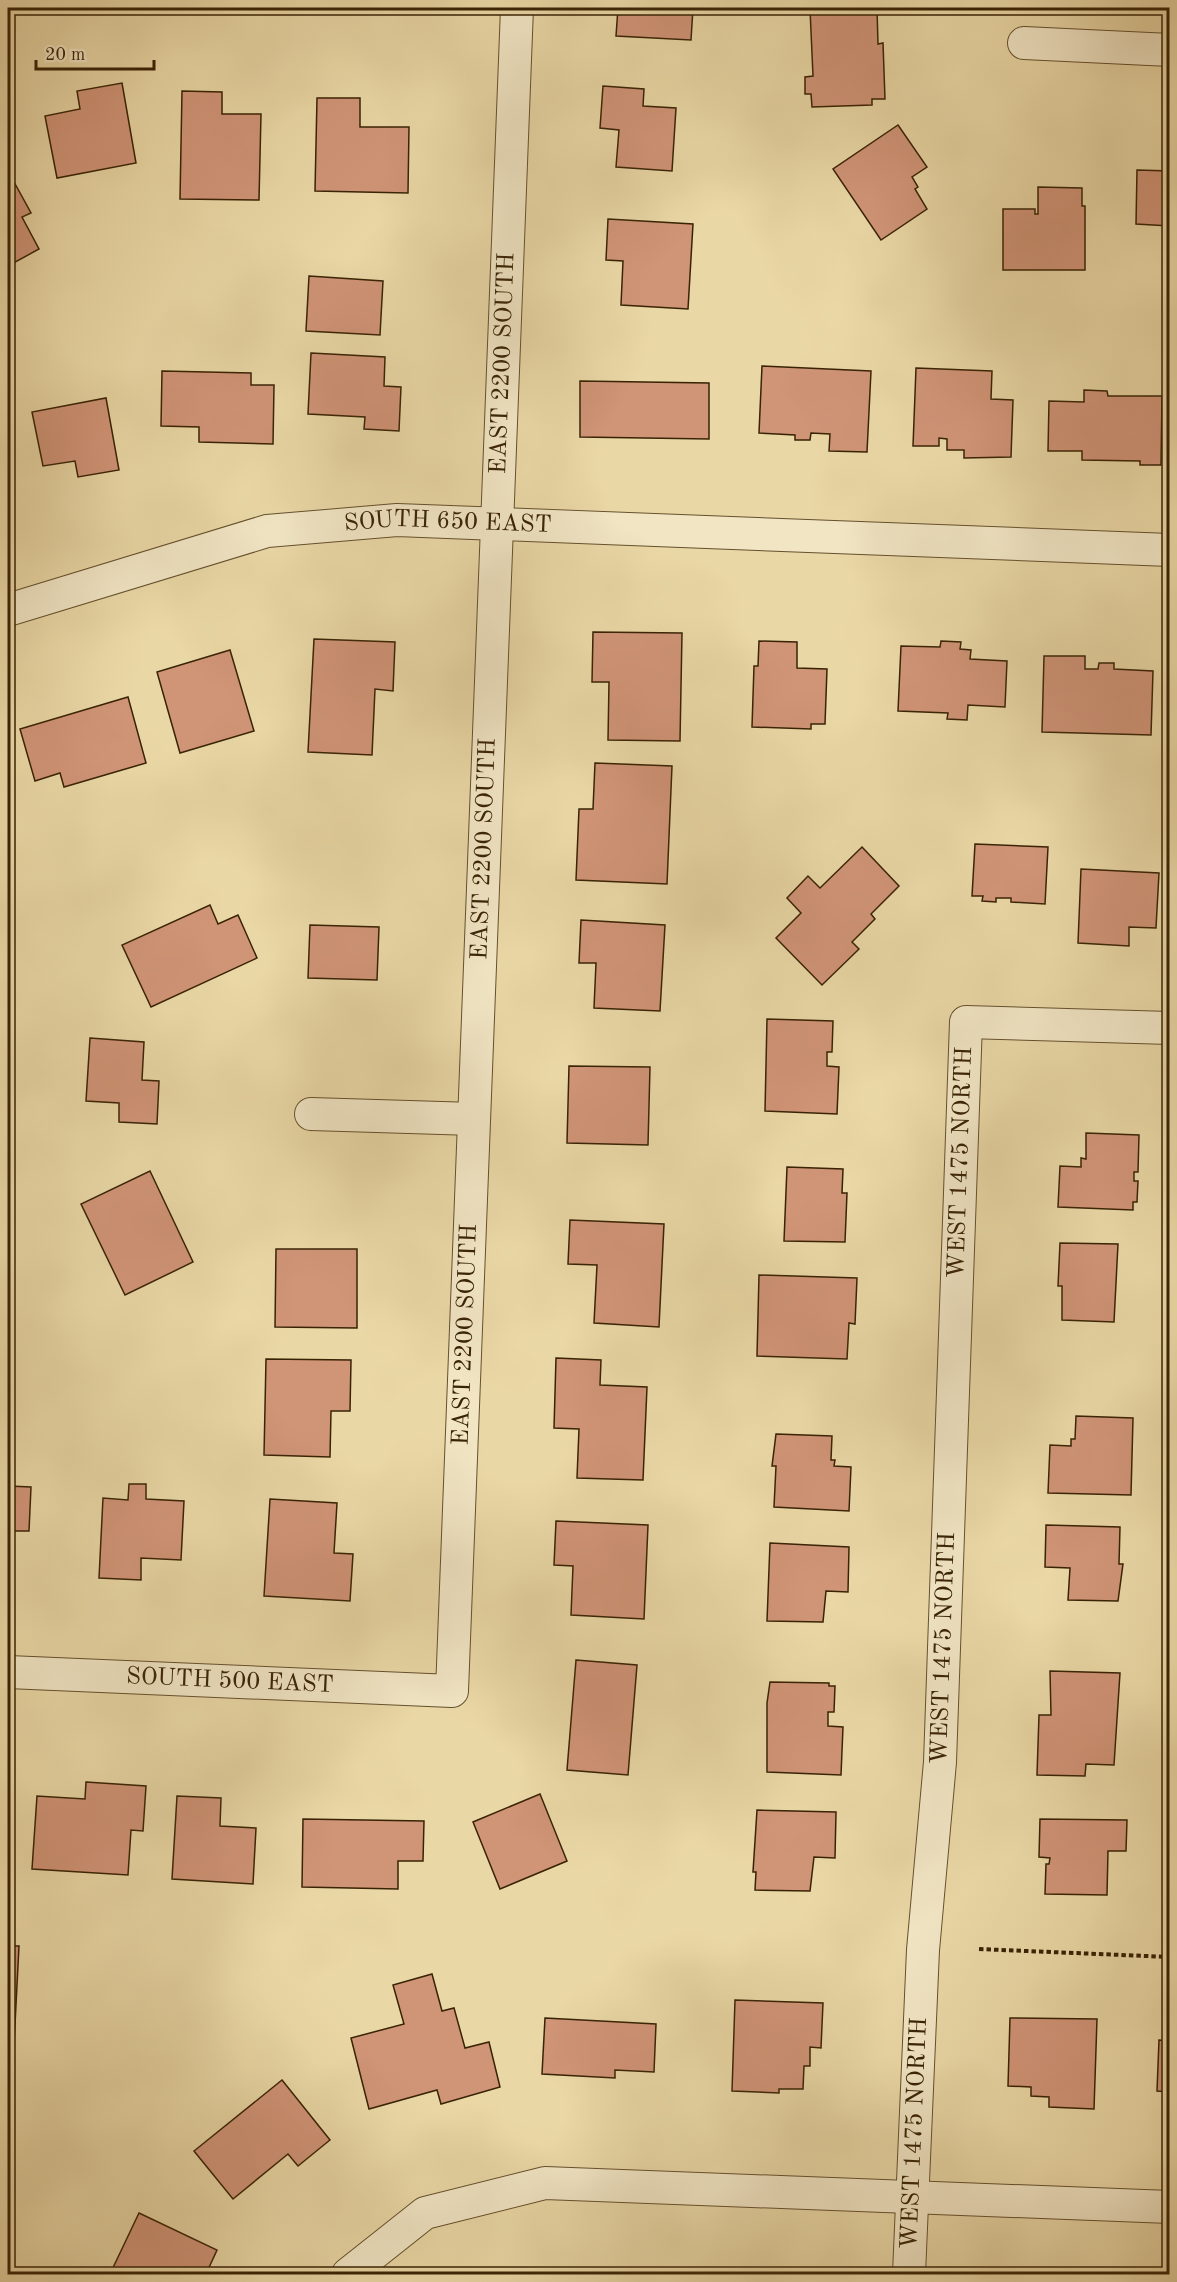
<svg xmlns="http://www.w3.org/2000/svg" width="1177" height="2282" viewBox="0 0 1177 2282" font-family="'Old Standard TT',serif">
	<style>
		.building { fill: #d09477; stroke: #392305; stroke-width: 1.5 }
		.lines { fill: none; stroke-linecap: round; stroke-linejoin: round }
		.minor-casing { stroke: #65502d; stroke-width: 34 }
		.path { stroke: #392305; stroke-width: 4; stroke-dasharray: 4.5 3; stroke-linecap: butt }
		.minor { stroke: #f1e5c4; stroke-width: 32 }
		.labels { text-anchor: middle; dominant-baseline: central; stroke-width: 6; stroke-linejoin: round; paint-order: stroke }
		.street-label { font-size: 24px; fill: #392305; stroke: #f1e5c4 }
	</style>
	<rect width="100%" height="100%" fill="#e9d7a5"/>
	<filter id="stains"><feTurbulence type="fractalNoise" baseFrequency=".00333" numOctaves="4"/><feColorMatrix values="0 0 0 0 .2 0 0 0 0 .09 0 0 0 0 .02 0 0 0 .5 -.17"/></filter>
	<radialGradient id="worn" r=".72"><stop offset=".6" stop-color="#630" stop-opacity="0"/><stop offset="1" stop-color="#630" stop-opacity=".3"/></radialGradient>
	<!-- building -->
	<g class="building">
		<polygon points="618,8 693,8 691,40 616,36"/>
		<polygon points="877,8 878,44 883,43 885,99 872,99 872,105 812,107 811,94 805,94 805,77 813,76 810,9"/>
		<polygon points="122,83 136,163 57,178 45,116 80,109 77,91"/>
		<polygon points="603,86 644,89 643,106 676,108 672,171 616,167 619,130 600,128"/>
		<polygon points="182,91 222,92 222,114 261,114 259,200 180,199"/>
		<polygon points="317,98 360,98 360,127 409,127 408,193 315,191"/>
		<polygon points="898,125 927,167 912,177 918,187 915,189 927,209 881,240 833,169"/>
		<polygon points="1137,170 1170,171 1170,226 1136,224"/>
		<polygon points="8,171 31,213 22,217 39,249 8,266"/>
		<polygon points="1038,187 1082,188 1082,206 1085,206 1085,270 1003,270 1003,209 1035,209 1035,214 1038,214"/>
		<polygon points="608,219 693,224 688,309 621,305 623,261 606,260"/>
		<polygon points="309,276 383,281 380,335 306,331"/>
		<polygon points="311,353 385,357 384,386 401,387 399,431 364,429 365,417 308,414"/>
		<polygon points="762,366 871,371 867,452 829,451 830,434 811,433 810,440 795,440 795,435 759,433"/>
		<polygon points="916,368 992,371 991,399 1013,400 1011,457 964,458 964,450 947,450 947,439 939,438 939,446 913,446"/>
		<polygon points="162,371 251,373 251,385 274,385 273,444 199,442 199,427 161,426"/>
		<polygon points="580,381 709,383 709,439 580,437"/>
		<polygon points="1084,390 1107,391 1108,396 1162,396 1161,465 1140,465 1140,461 1082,460 1082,451 1048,451 1049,401 1084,402"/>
		<polygon points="106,398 119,470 78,477 75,461 43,466 32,412"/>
		<polygon points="593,632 682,633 680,741 608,740 609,682 592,682"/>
		<polygon points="314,639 395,642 393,691 375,689 372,755 308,752"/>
		<polygon points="759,641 797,642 797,668 827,669 825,724 811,724 811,729 752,727 754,666 758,666"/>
		<polygon points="941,641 961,642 960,649 971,650 970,659 1007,661 1005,707 968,705 967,720 947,719 948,713 898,711 901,646 940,647"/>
		<polygon points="230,650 254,731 180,753 157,672"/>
		<polygon points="1044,656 1085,656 1085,669 1098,669 1099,663 1114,663 1114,669 1153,671 1151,735 1042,732"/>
		<polygon points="128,697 146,763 64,787 60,773 35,781 20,729"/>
		<polygon points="595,763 672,766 667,884 576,880 579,809 593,809"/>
		<polygon points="975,844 1048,847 1045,904 1011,902 1011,898 996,898 996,902 982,901 983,896 972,896"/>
		<polygon points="862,847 899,886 871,914 875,919 852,942 859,949 822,985 776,938 801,913 787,898 808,876 820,888"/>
		<polygon points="1081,869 1159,873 1156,928 1129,927 1129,946 1078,943"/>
		<polygon points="210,905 218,924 238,915 257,958 151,1007 122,945"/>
		<polygon points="581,920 665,925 660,1011 594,1008 596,963 579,963"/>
		<polygon points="310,925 379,927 377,980 308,978"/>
		<polygon points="767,1019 833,1021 832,1052 827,1052 827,1066 839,1067 837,1114 765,1111"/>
		<polygon points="90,1038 144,1042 142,1080 159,1081 157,1124 119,1122 119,1103 86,1101"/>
		<polygon points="569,1066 650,1067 648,1145 567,1143"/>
		<polygon points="1086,1133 1139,1135 1138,1172 1134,1172 1134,1181 1138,1181 1137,1202 1133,1202 1133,1210 1058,1207 1060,1166 1081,1167 1081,1158 1086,1159"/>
		<polygon points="787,1167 843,1169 842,1193 847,1193 845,1242 784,1241"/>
		<polygon points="150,1171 193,1262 125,1295 81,1204"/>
		<polygon points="570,1220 664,1224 659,1327 594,1323 597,1265 568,1264"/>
		<polygon points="1060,1243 1118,1244 1114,1322 1062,1320 1062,1286 1058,1286"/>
		<polygon points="276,1249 357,1249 357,1328 275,1327"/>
		<polygon points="759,1275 857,1278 855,1324 849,1323 847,1359 757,1356"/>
		<polygon points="556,1358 601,1360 600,1385 647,1387 643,1480 577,1478 579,1429 554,1428"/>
		<polygon points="266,1359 351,1360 350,1411 331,1411 330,1457 264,1455"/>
		<polygon points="1076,1416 1133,1418 1131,1495 1048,1493 1050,1445 1071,1446 1071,1439 1075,1439"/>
		<polygon points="776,1434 832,1436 831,1460 835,1460 834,1466 851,1467 849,1511 774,1507 776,1466 772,1466"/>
		<polygon points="129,1484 146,1484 146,1499 184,1501 181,1560 141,1558 141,1580 99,1578 103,1498 128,1500"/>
		<polygon points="8,1486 31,1487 29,1531 14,1531 11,1595 8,1595"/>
		<polygon points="270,1499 337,1503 334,1553 353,1554 350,1601 264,1596"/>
		<polygon points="556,1521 648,1525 644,1619 571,1615 573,1566 554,1565"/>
		<polygon points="1046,1525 1120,1527 1119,1564 1123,1564 1118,1601 1068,1600 1070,1568 1045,1567"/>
		<polygon points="770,1543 849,1547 848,1592 826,1591 823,1622 767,1621"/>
		<polygon points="576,1660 637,1665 628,1775 567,1770"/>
		<polygon points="1050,1671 1120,1673 1114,1765 1086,1764 1085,1776 1037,1775 1039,1715 1051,1715"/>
		<polygon points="770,1682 829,1683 829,1686 835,1686 834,1712 828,1712 828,1726 843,1727 841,1775 767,1772 767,1703"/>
		<polygon points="86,1782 146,1786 143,1831 131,1830 128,1875 32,1869 37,1796 85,1799"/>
		<polygon points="540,1794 567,1861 500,1889 473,1822"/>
		<polygon points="177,1796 221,1798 220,1826 256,1828 253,1884 172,1879"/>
		<polygon points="757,1810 836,1812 835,1858 814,1857 810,1891 755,1890 756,1872 753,1872"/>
		<polygon points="303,1819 424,1821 423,1861 398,1861 398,1889 302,1887"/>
		<polygon points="1040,1819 1127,1820 1126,1851 1108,1851 1107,1895 1045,1894 1046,1864 1049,1864 1050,1858 1039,1857"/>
		<polygon points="8,1946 19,1946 14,2044 8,2044"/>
		<polygon points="432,1974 442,2011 454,2008 465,2048 489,2042 500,2087 441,2104 437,2090 369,2109 351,2038 404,2024 393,1985"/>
		<polygon points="735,2000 823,2003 821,2048 810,2047 810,2066 804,2066 803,2089 779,2089 779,2093 732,2091"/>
		<polygon points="545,2018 656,2024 654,2072 615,2070 615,2078 542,2074"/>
		<polygon points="1010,2018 1097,2019 1094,2109 1049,2107 1049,2097 1031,2096 1031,2087 1008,2086"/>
		<polygon points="1159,2040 1170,2041 1170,2092 1157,2091"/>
		<polygon points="282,2080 330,2140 298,2166 288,2154 233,2199 194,2151"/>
		<polygon points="139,2213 217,2250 206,2274 110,2274"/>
	</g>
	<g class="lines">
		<defs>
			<g id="minor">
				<polyline points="1024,43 1170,50"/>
				<path id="s1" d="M8,610L267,531L397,520L1170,550"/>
				<polyline points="311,1114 474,1119"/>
				<path id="s2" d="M8,1672L452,1691L517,8"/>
				<polyline points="348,2274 425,2213 545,2183 1170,2207"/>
				<path id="s3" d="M909,2274L923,1950L940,1762L966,1022L1170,1028"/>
			</g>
		</defs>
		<!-- minor casing -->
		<use href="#minor" class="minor-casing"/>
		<!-- path -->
		<polyline class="path" points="979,1949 1170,1957"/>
		<!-- minor -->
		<use href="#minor" class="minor"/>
	</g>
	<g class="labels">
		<!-- street labels -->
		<g class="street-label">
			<text stroke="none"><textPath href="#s2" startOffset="1773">EAST 2200 SOUTH</textPath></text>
			<text stroke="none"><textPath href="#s1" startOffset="452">SOUTH 650 EAST</textPath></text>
			<text stroke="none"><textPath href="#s2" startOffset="1287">EAST 2200 SOUTH</textPath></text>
			<text stroke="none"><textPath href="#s3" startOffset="1113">WEST 1475 NORTH</textPath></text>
			<text stroke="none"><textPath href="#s2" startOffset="801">EAST 2200 SOUTH</textPath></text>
			<text stroke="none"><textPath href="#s3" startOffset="627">WEST 1475 NORTH</textPath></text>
			<text stroke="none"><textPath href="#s2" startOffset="222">SOUTH 500 EAST</textPath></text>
			<text stroke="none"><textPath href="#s3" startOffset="141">WEST 1475 NORTH</textPath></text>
		</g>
	</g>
	<!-- margin -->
	<rect width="1177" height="2282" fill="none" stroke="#e9d7a5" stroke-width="30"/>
	<rect x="9" y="9" width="1159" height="2264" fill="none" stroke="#392305" stroke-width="3"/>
	<rect x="15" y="15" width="1147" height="2252" fill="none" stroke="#392305" stroke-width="1.5"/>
	<!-- scale -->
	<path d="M36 60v9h118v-9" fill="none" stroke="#392305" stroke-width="3"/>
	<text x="45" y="60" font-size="18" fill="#392305" stroke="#f1e5c4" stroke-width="4.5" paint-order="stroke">20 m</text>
	<rect width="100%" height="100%" filter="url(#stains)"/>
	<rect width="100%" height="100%" fill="url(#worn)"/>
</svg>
